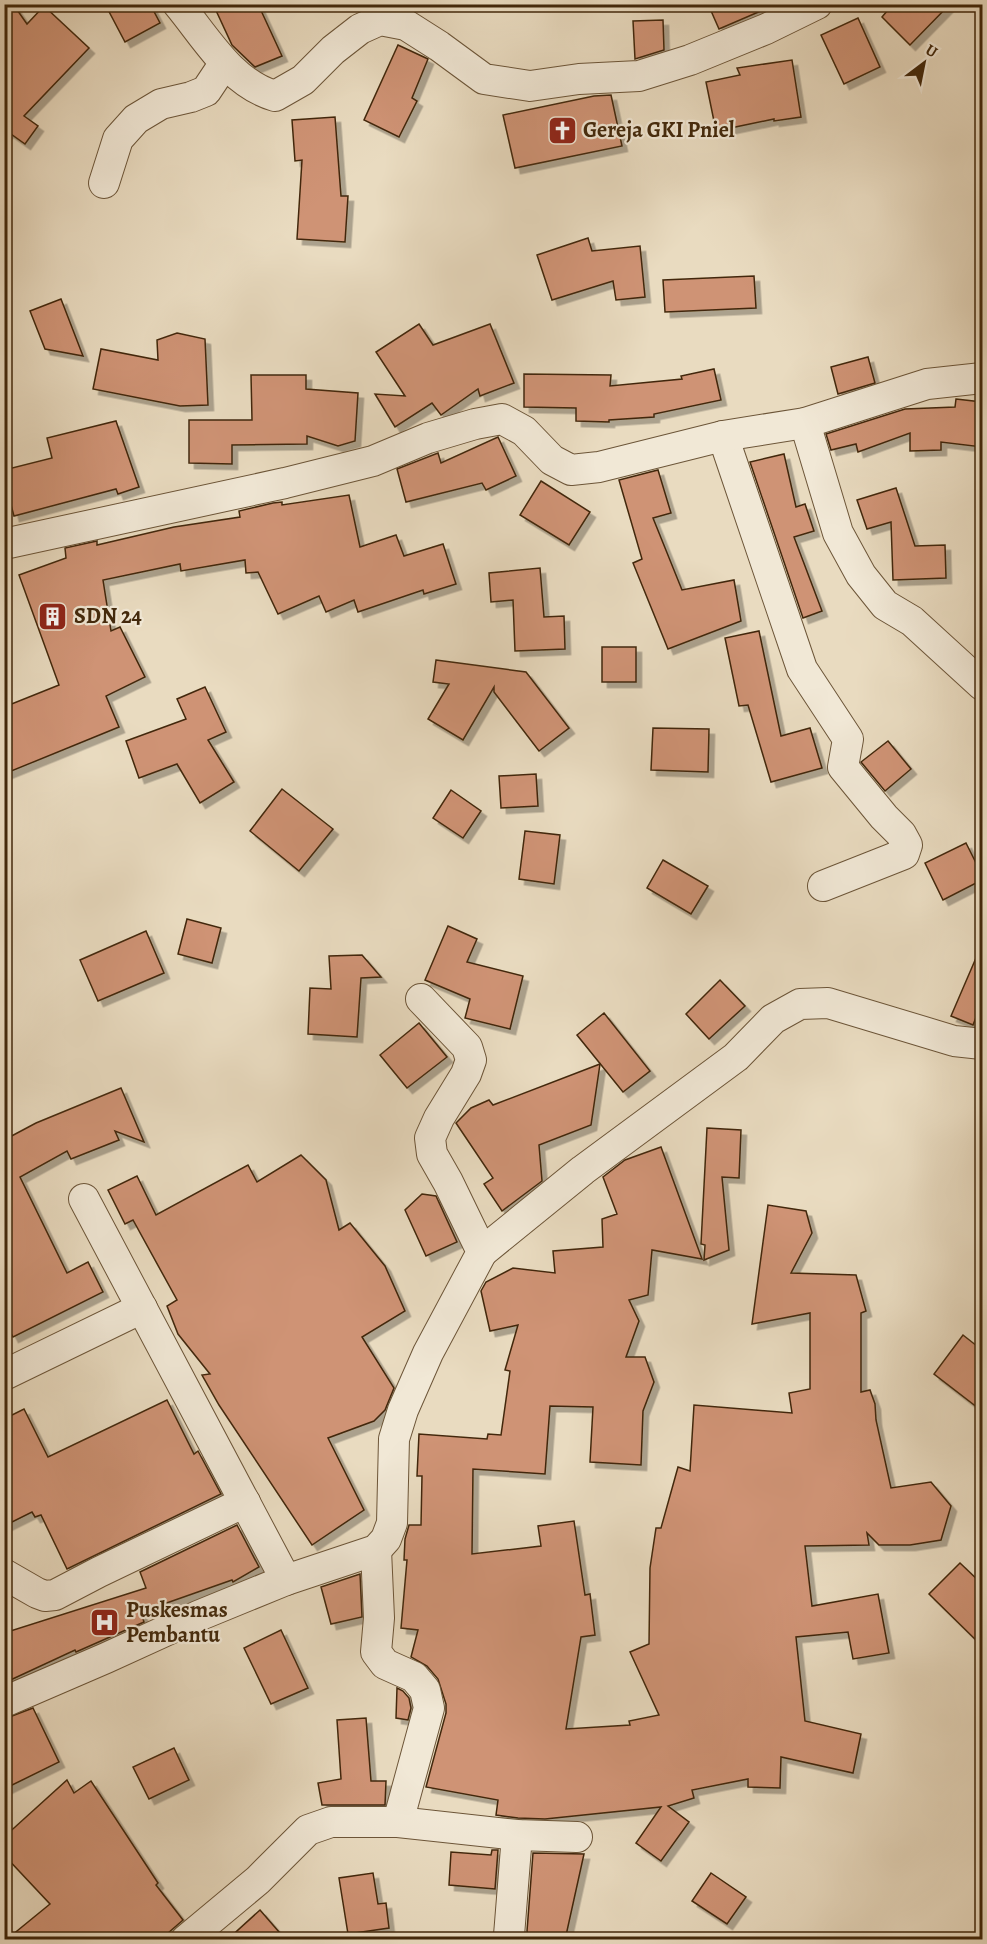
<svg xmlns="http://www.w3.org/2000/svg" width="987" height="1944" viewBox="0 0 987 1944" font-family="Alegreya,serif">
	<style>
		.building { fill: #cf9375; stroke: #42280b; stroke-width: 1.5; filter: url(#shadow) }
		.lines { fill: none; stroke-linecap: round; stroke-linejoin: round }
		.minor-casing { stroke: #6c5538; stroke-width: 32 }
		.minor { stroke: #f1e8d6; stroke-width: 30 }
		.labels { text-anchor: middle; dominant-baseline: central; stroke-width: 4.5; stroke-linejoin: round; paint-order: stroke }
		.poi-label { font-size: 22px; font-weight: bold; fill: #42280b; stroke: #f1e8d6; text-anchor: start }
	</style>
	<defs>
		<filter id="shadow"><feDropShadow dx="5.5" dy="5.5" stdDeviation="0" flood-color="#0004"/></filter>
	</defs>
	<rect width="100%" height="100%" fill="#e9dbc0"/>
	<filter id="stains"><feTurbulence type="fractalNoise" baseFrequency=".00333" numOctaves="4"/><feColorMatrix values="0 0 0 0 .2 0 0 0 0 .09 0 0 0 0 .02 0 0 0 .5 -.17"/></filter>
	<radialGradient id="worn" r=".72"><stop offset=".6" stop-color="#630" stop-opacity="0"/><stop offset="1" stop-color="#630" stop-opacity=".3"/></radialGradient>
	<!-- building -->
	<g class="building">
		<polygon points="4,4 13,4 27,24 44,6 89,48 24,116 38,126 25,144 8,132 4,136"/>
		<polygon points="105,4 150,4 160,23 125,42"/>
		<polygon points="213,4 258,4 282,56 255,67 232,45"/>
		<polygon points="708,4 777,4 719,29"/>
		<polygon points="893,4 950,4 910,45 882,17"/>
		<polygon points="858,18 880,67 844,84 821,35"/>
		<polygon points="663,20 664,50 635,59 633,21"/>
		<polygon points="398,45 428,59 412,98 417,101 399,137 364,120"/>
		<polygon points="792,60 801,117 774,121 774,119 716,131 706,82 740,75 737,68"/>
		<polygon points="611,95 622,146 515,168 503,115 594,96"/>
		<polygon points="335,117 341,196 348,196 345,242 297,239 302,160 295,161 292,120"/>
		<polygon points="588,238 592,251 640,246 645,297 616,300 613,281 552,300 537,255"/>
		<polygon points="754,276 756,308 665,312 663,280"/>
		<polygon points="61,299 83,356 45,349 30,311"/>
		<polygon points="419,324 433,345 490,324 514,383 480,396 478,389 441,415 432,403 395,427 375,394 405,396 376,352"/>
		<polygon points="177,333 205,339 208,405 180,406 93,389 101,349 158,360 157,340"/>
		<polygon points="868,357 875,383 838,394 831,367"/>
		<polygon points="714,369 721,400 654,414 654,417 609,420 609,422 576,421 576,408 524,407 524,374 611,375 610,386 682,379 681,376"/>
		<polygon points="251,375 306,375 306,389 358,393 355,441 338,446 307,436 307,444 232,445 232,464 189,463 189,420 252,420"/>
		<polygon points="956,399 982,402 982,447 941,442 941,450 910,451 910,433 858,452 856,444 831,450 826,434 905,409 955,407"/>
		<polygon points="116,421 139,487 118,494 116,489 14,516 4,479 4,470 52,458 47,438"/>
		<polygon points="498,437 516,476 486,490 482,483 406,502 397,469 438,453 441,463"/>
		<polygon points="784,454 796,507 805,504 814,531 794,537 822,611 803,618 750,462"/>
		<polygon points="658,470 671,513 653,518 682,590 734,580 741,621 668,649 633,563 642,559 619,480"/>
		<polygon points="541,481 590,512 569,545 520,515"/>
		<polygon points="896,488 915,546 945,545 946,578 893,580 891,522 867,529 857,500"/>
		<polygon points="349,495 360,547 396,535 404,556 443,544 456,584 424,594 423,590 358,612 354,600 326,612 319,596 278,614 258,572 246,573 245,560 181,571 180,564 103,580 111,631 120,627 145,677 106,696 119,727 4,774 4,707 59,685 19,575 66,558 65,548 97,541 97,545 174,527 240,517 239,511 273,503 282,502 282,505"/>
		<polygon points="540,568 544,617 564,616 565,649 515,651 513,600 491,602 489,573"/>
		<polygon points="759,631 781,736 810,728 822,768 771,782 748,705 739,706 725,638"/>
		<rect x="602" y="647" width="34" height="35"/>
		<polygon points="436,660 526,672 569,728 539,751 494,692 494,687 463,740 428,719 449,684 433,682"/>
		<polygon points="205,687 226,732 208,740 234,782 200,803 177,764 139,778 126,741 186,719 177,699"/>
		<polygon points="653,728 709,729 708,772 651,770"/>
		<polygon points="888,741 911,769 885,791 861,762"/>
		<polygon points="536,774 538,806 501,808 499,776"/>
		<polygon points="282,789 333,829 299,871 250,831"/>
		<polygon points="451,790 481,811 463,838 433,818"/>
		<polygon points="525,831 560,835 554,884 519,879"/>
		<polygon points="966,843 982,875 982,880 943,900 925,863"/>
		<polygon points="663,860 708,886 691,914 647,888"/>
		<polygon points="187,919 221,928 212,963 178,954"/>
		<polygon points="448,926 477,939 467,962 523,976 510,1029 465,1018 470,999 425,980"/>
		<polygon points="146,931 164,973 98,1001 80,960"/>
		<polygon points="982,944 982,1002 973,1025 951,1016"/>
		<polygon points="362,955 381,977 361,978 357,1037 308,1034 310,988 331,989 329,956"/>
		<polygon points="720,980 745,1006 709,1039 686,1014"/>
		<polygon points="604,1013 650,1071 623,1092 577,1035"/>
		<polygon points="419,1023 447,1057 407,1088 380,1055"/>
		<polygon points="600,1064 591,1125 539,1145 542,1181 502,1211 484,1184 493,1178 456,1123 471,1108 489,1100 493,1105"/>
		<polygon points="121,1088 144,1142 115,1131 119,1140 71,1159 67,1151 20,1177 67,1273 88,1262 103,1292 13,1337 4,1320 4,1140 36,1123"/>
		<polygon points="707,1128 741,1130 739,1178 722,1177 729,1250 704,1260 705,1245 701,1244"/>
		<polygon points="661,1147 702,1259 652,1250 648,1295 629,1300 639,1321 626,1357 645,1357 654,1382 643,1411 641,1465 590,1462 593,1407 550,1406 545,1474 473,1469 472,1554 541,1546 538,1526 574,1521 585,1595 590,1594 595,1635 581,1637 566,1729 630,1725 629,1721 659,1715 630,1652 649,1644 650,1568 656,1528 661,1528 678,1467 690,1471 694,1405 792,1413 789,1393 810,1389 810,1313 752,1324 768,1205 806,1211 812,1233 791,1273 856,1275 866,1311 861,1313 861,1392 870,1390 875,1404 876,1420 891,1488 931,1482 951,1506 941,1540 910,1545 879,1545 867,1533 869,1545 805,1546 812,1606 878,1594 889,1653 853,1659 848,1632 796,1637 805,1721 861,1734 853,1773 781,1757 780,1788 748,1787 748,1779 692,1790 694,1798 668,1806 689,1822 661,1861 636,1843 661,1807 545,1819 518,1818 496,1815 498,1800 426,1787 446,1713 446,1704 438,1679 427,1666 411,1657 418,1630 401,1628 407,1560 404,1560 405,1539 409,1525 421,1525 422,1476 417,1476 419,1434 487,1439 488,1434 501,1435 510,1371 505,1370 518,1325 490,1331 481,1291 486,1282 513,1268 555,1273 553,1251 603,1247 602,1219 617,1214 603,1177 625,1160"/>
		<polygon points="301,1155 326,1180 339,1230 350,1223 385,1266 405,1311 362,1337 394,1388 385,1410 374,1421 328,1438 364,1510 312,1545 219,1405 202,1375 210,1374 178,1334 167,1306 177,1300 133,1220 125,1224 108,1190 137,1176 156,1215 248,1165 257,1182"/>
		<polygon points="422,1194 436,1196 457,1242 426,1256 405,1210"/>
		<polygon points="963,1335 982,1350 982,1411 934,1374"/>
		<polygon points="167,1400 194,1454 198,1451 221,1494 67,1569 41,1515 35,1517 32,1512 4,1526 4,1419 24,1409 48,1457"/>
		<polygon points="237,1525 259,1567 233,1582 232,1580 141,1612 144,1622 76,1652 75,1650 4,1683 4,1633 146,1588 140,1572"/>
		<polygon points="960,1563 982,1584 982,1646 929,1594"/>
		<polygon points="360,1574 362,1617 331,1624 321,1587"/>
		<polygon points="281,1630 308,1688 271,1704 244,1648"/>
		<polygon points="397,1688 403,1691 409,1698 411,1708 408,1720 396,1718"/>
		<polygon points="33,1708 59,1762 4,1789 4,1719"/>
		<polygon points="366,1718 371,1781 386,1781 385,1805 322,1805 318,1783 341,1779 337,1720"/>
		<polygon points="174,1748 189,1780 149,1799 133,1767"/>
		<polygon points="67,1780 74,1793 91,1781 158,1883 156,1885 183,1920 160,1940 6,1940 50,1904 4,1855 4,1837"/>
		<polygon points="492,1850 498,1850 495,1889 449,1885 451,1852 491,1855"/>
		<polygon points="533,1853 584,1854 565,1940 529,1940 527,1931"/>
		<polygon points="373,1873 378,1904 386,1903 389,1928 348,1934 339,1878"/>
		<polygon points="711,1873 746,1897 727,1924 692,1901"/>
		<polygon points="260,1910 286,1940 227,1940"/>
	</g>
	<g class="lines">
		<defs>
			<g id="minor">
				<path d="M178,4C207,39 231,83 275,96L303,80L333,50L360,29L380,20L406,25L439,46L484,79L530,86L579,79L639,76L690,60L766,29L817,4"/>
				<polyline points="104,183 118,139 136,119 161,104 191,97 206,91 224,64"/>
				<polyline points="805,423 838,533 861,575 885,605 912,621 982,685"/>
				<polyline points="723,436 802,669 848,739 843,767 884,817 901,834 907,845 904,854 823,886"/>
				<polyline points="4,544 285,483 373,461 428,438 475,424 502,419 524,431 552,460 571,470 599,467 723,436 805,423 927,384 982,378"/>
				<polyline points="84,1199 286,1580"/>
				<polyline points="482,1252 583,1170 736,1057 773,1019 800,1004 828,1003 954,1041 982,1044"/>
				<polyline points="4,1375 142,1308"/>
				<polyline points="4,1574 37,1593 45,1596 55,1595 99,1572 245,1502"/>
				<polyline points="4,1702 106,1658 198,1616 286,1580 376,1550 386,1539 392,1523 394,1439 403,1410 428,1353 482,1252 448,1182 432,1154 430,1138 439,1118 466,1074 471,1060 467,1047 421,999"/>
				<polyline points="398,1822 517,1835 577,1837"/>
				<polyline points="186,1940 258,1880 308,1830 331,1822 398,1822 429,1708 425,1690 414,1677 385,1664 376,1652 379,1618 376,1550"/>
				<polyline points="512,1940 509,1935 510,1923 517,1835"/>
			</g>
		</defs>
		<!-- minor casing -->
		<use href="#minor" class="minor-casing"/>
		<!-- minor -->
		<use href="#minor" class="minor"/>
	</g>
	<!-- icons -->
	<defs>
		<symbol id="church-square" viewBox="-11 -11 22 22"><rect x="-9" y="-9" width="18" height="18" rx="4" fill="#8f2418" stroke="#f1e8d6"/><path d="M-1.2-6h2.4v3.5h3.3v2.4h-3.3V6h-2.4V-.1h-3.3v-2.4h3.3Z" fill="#fff"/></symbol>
		<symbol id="building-square" viewBox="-11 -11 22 22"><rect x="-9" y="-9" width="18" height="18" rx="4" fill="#8f2418" stroke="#f1e8d6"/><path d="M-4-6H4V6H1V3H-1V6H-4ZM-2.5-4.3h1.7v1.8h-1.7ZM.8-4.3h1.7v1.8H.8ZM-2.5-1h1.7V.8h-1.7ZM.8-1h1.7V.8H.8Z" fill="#fff"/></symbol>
		<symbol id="hospital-square" viewBox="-11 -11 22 22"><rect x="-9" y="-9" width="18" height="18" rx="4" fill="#8f2418" stroke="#f1e8d6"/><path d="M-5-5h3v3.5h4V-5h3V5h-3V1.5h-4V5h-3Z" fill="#fff"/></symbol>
	</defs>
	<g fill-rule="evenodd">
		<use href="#church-square" x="546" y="114" width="33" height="33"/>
		<use href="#building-square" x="36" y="600" width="33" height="33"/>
		<use href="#hospital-square" x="88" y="1606" width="33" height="33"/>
	</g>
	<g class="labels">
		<!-- poi labels -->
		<g class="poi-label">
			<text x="583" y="130">Gereja GKI Pniel</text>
			<text x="74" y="616">SDN 24</text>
			<text x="126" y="1610">Puskesmas<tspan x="126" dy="25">Pembantu</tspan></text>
		</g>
	</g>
	<!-- margin -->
	<rect width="987" height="1944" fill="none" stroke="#e9dbc0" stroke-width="24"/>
	<rect x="6" y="6" width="975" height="1932" fill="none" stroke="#42280b" stroke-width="3"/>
	<rect x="12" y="12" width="963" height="1920" fill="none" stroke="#42280b" stroke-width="1.5"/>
	<!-- north arrow -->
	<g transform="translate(924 63) rotate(32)" stroke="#f1e8d6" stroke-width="4.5" paint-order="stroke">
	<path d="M0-4.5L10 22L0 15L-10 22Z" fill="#42280b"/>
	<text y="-9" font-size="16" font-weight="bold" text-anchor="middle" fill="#42280b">U</text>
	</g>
	<rect width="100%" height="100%" filter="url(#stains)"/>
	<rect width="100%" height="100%" fill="url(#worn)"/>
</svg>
